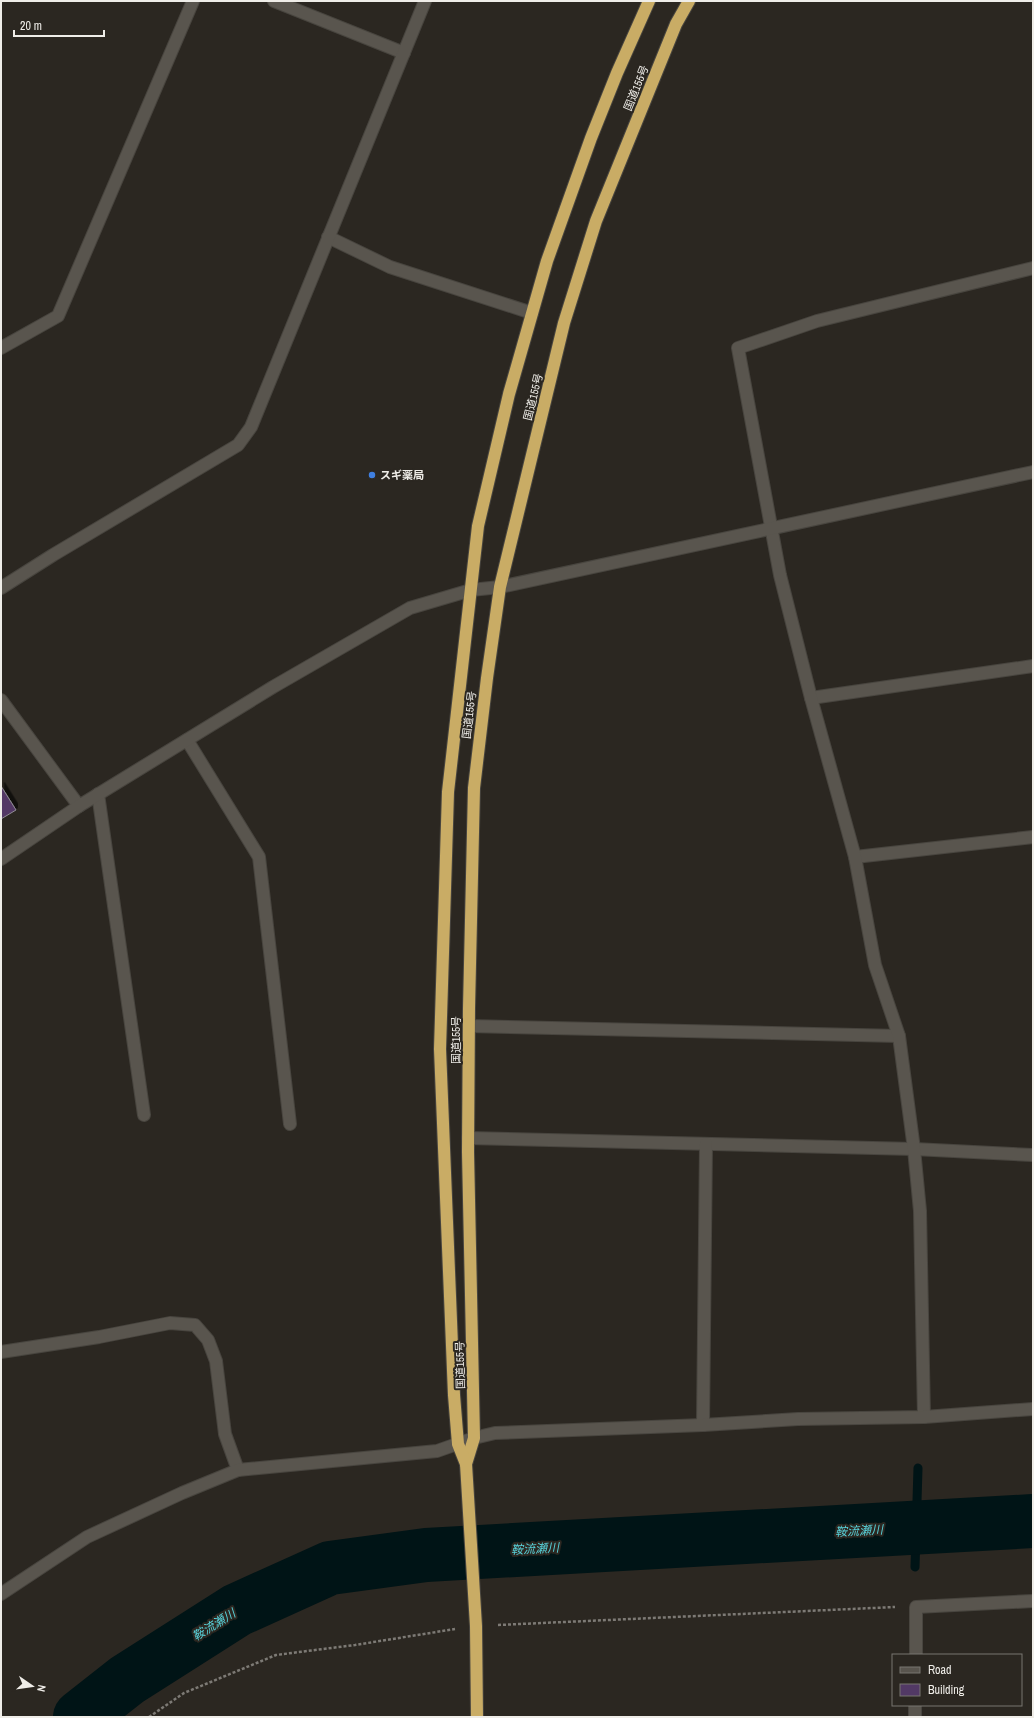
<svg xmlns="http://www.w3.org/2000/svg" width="1034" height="1718" viewBox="0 0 1034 1718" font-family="'Archivo Narrow','Noto Sans JP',sans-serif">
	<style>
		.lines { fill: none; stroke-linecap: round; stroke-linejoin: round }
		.stream { stroke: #001416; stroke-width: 9 }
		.river { stroke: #001416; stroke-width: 54 }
		.building { fill: #523965; stroke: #8f8b93; filter: url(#shadow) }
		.street-casing { stroke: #48453f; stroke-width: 14 }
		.secondary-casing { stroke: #48453f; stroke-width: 14 }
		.highway-casing { stroke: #48453f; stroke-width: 14 }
		.path { stroke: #7d7a75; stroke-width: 2.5; stroke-dasharray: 3 2; stroke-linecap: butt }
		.street { stroke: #59554e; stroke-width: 12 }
		.secondary { stroke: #59554e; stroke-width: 12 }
		.highway { stroke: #c9ac65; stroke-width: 12 }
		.shop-dot { fill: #3f7fe0; stroke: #2b2721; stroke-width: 1.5 }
		.labels { text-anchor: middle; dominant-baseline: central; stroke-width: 4; stroke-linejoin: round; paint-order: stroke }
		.street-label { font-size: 11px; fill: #efede8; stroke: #2b2721 }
		.poi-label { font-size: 11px; font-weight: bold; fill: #efede8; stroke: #2b2721; text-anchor: start }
		.water-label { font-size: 12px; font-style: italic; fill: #58d3db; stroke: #2b2721 }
	</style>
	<defs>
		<filter id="shadow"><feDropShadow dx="3.5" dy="-3.5" stdDeviation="0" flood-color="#0009"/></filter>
	</defs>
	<rect width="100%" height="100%" fill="#2b2721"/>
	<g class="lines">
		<!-- stream -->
		<polyline class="stream" points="915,1567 918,1468"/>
		<!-- river -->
		<polyline class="river" points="80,1717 127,1680 237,1610 330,1568 426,1555 1033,1521"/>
	</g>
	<!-- building -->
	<polygon class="building" points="1,786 16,810 1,819"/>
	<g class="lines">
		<defs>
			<g id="street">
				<polyline points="274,1 404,53"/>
				<polyline points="328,237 390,267 532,313"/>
				<polyline points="1,348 58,316 193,1"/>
				<polyline points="1,588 53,555 238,445 251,427 425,1"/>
				<polyline points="811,698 1033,666"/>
				<polyline points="1,700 79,806"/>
				<polyline points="187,740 259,857 290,1124"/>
				<polyline points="98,794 144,1115"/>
				<polyline points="855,857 1033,837"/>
				<polyline points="469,1026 899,1036"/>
				<polyline points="468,1138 914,1149 1033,1155"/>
				<polyline points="1,1352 99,1337 170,1323 195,1325 208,1340 216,1361 225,1434 238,1470"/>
				<polyline points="924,1417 920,1211 914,1149 899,1036 875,965 855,857 811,698 780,575 738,348 817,321 1033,268"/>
				<polyline points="703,1425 706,1144"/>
				<polyline points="1,1594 87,1537 182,1493 238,1470 437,1451 474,1438 495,1433 703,1425 798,1419 924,1417 1033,1409"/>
				<polyline points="916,1655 916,1607 1033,1601"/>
				<polyline points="915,1717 915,1705"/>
			</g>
			<polyline id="secondary" points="1,859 79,806 273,687 410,608 471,590 500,587 1033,472"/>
			<g id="highway">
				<polyline points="466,1464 474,1438 468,1152 469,1008 474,788 487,678 500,587 564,323 596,221 676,24 689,1"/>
				<polyline points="477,1717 476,1626 466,1464 458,1444 454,1395 440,1049 448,792 478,526 509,394 547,261 591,138 617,73 649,1"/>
			</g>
		</defs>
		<!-- street casing -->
		<use href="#street" class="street-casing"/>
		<!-- secondary casing -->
		<use href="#secondary" class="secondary-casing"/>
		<!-- highway casing -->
		<use href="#highway" class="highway-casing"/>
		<!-- path -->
		<g class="path">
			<polyline points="498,1625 895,1607"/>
			<polyline points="149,1717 184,1693 276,1655 355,1645 455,1629"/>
		</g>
		<!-- street -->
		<use href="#street" class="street"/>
		<!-- secondary -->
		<use href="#secondary" class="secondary"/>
		<!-- highway -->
		<use href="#highway" class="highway"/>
	</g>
	<!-- markers -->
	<circle class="shop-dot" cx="372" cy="475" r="4"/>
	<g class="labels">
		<!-- street labels -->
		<g class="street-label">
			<text transform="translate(636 88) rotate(-68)">国道155号</text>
			<text transform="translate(533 397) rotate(-76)">国道155号</text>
			<text transform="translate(469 715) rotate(-83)">国道155号</text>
			<text transform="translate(456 1040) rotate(-90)">国道155号</text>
			<text transform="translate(460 1365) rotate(-91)">国道155号</text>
		</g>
		<!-- poi labels -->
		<g class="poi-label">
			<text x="380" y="475">スギ薬局</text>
		</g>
		<!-- water labels -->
		<g class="water-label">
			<text transform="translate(859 1531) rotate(-3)">鞍流瀬川</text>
			<text transform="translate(535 1549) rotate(-3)">鞍流瀬川</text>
			<text transform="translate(214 1625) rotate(-32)">鞍流瀬川</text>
		</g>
	</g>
	<!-- border -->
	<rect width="1034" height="1718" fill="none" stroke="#efede8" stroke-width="4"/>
	<!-- legend -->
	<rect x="892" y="1654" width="130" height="52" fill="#2b2721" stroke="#797671"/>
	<rect x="900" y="1667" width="20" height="6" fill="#59554e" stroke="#797671"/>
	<text x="928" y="1674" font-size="12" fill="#efede8">Road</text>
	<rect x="900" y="1684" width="20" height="12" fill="#523965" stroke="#797671"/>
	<text x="928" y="1694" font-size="12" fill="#efede8">Building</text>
	<!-- north arrow -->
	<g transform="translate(32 1686) rotate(103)" stroke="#2b2721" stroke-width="3" paint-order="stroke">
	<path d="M0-3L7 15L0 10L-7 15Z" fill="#efede8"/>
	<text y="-6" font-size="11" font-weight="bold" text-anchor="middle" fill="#efede8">N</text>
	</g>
	<!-- scale -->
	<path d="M14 30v6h90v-6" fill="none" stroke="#efede8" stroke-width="2"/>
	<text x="20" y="30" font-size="12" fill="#efede8" stroke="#2b2721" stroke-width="3" paint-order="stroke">20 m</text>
</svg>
